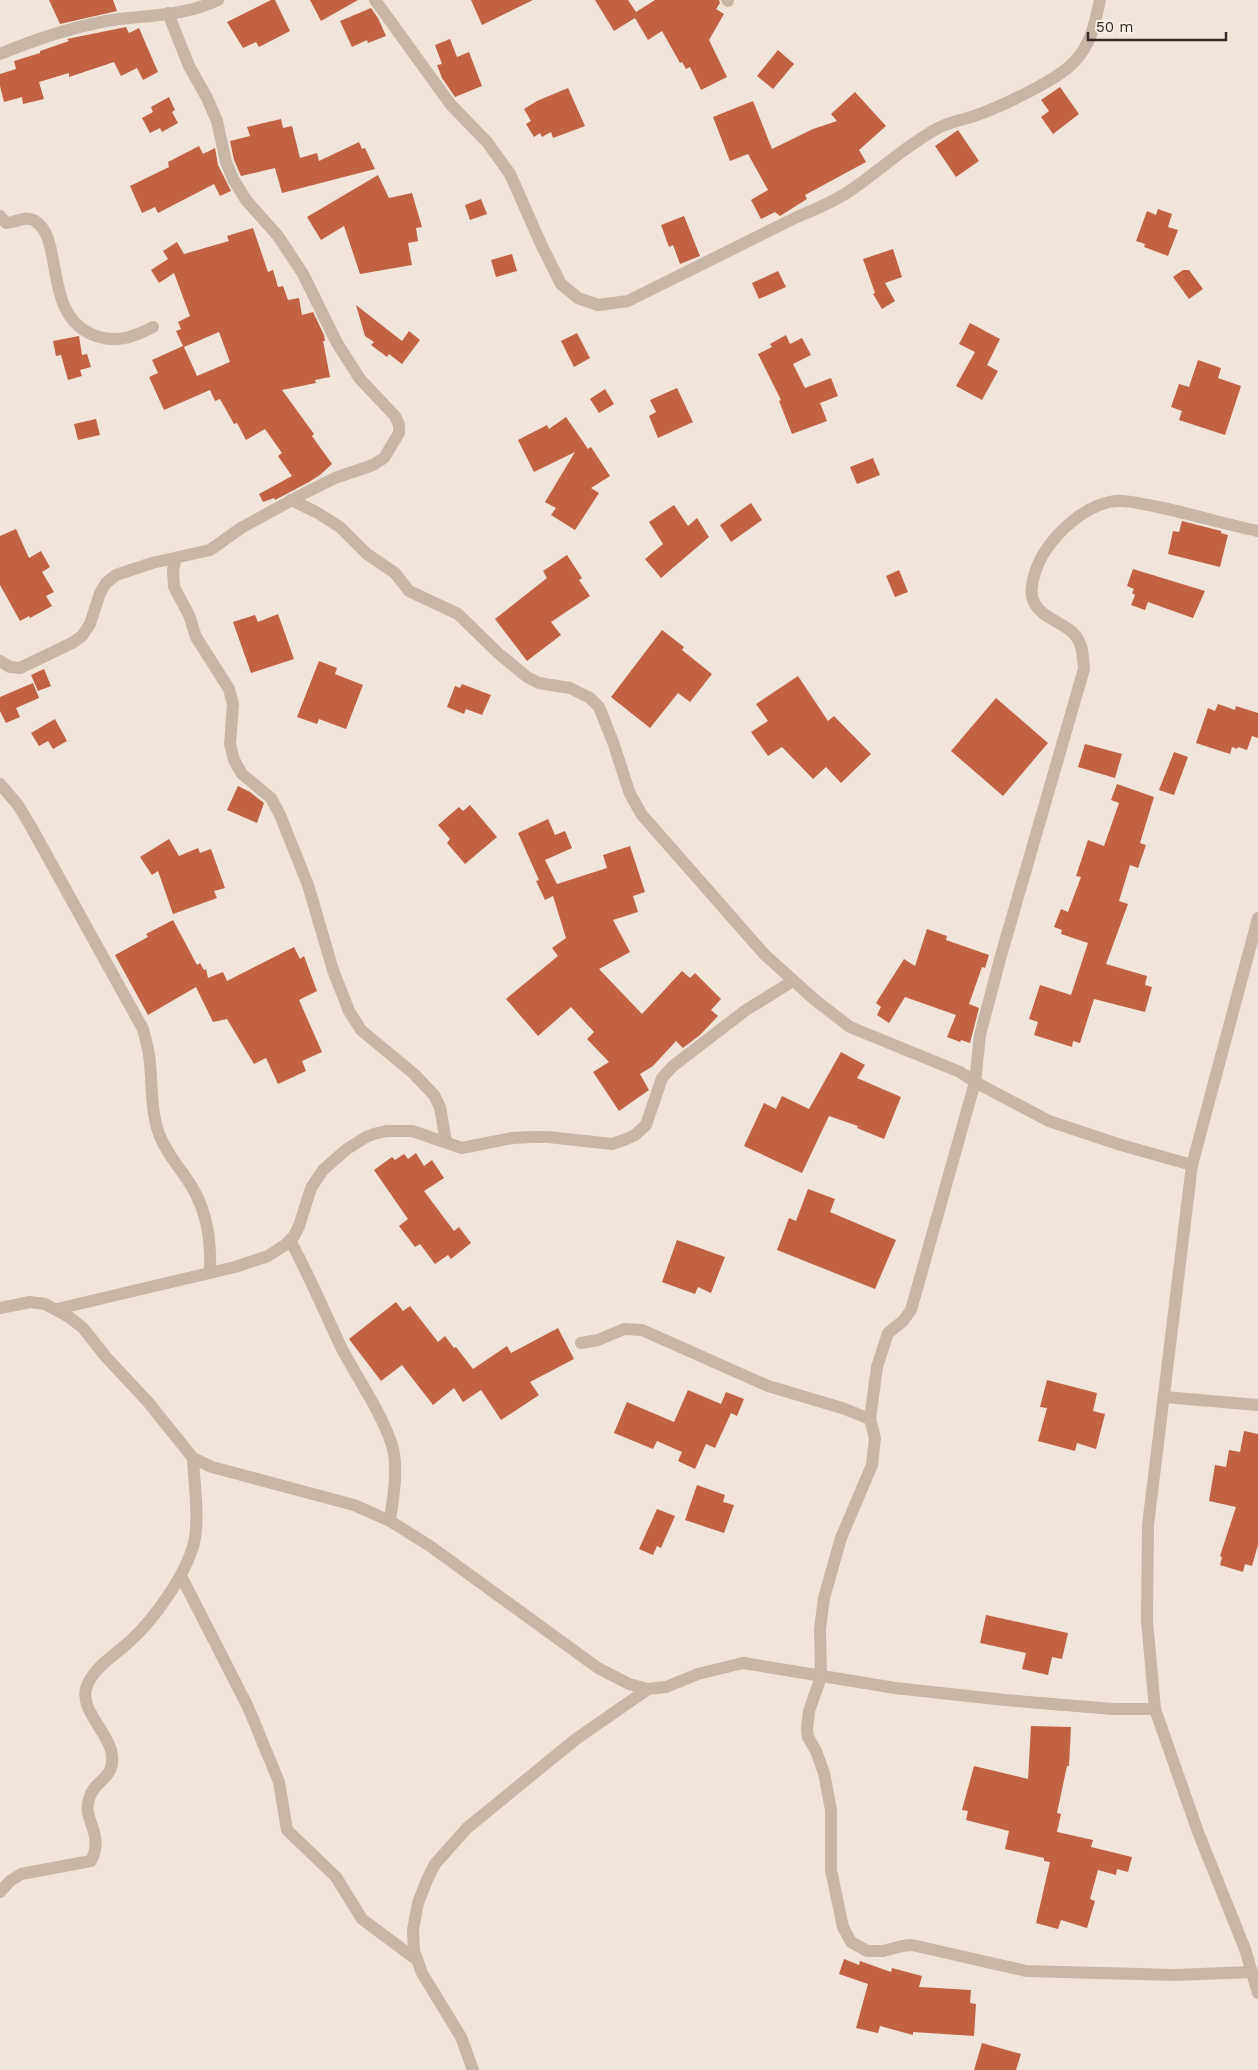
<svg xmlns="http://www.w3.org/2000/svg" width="1258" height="2070" viewBox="0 0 1258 2070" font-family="'Work Sans',sans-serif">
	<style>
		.building { fill: #c26245; fill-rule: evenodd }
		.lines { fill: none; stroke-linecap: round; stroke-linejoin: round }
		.minor { stroke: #c7b5a5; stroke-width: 12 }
	</style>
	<rect width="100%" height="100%" fill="#f0e5d8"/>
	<!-- building -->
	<g class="building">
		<polygon points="49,0 113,0 117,11 60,24"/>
		<polygon points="271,0 275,0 290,31 259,47 256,42 243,48 227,22"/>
		<polygon points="310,0 358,0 321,21"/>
		<polygon points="471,0 533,0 482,25"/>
		<polygon points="595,0 628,0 636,12 655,0 719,0 720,3 716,9 724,14 709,40 727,77 701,90 690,67 686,69 682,62 680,63 662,31 648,40 635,18 614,31"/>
		<polygon points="371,8 378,18 386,36 368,43 367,40 352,47 340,21"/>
		<polygon points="126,27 129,33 139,28 158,72 143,80 137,68 121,76 114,62 69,77 69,73 39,82 44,99 23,104 22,97 4,102 0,86 0,74 16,69 14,61 40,53 40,51 69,41 67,39"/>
		<polygon points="450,39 457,57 469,52 482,86 455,97 442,78 437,65 442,64 435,45"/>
		<polygon points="778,50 794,64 773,89 757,76"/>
		<polygon points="1060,87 1079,114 1053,134 1041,117 1049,111 1041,100"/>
		<polygon points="568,88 585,126 553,138 551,132 542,137 540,133 534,137 526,124 531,121 524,109 537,101"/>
		<polygon points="855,92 886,126 859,150 866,162 805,195 807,199 780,216 775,212 761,219 751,200 768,190 748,154 730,161 713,117 753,101 772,149 813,129 837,121 831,114"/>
		<polygon points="169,97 175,110 172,112 178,123 162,132 160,128 150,133 142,118 153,112 151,107"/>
		<polygon points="281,119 283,128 292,126 300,158 317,153 319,161 359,142 362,149 365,148 375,169 282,193 275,168 241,176 234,160 230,141 250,136 247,127"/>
		<polygon points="958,130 979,161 956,177 935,146"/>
		<polygon points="199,146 203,154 215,148 218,165 231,191 220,196 214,184 158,213 155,207 142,213 130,186 169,167 168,162"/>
		<polygon points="378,175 389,198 412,193 422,227 416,228 418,241 408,243 412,265 360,274 344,226 321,240 307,217"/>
		<polygon points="481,199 487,214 470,220 465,205"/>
		<polygon points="1158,209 1172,214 1168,227 1178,230 1168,256 1144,247 1145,244 1136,241 1147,211 1156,215"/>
		<polygon points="684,216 700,256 680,264 673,245 669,247 661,225"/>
		<path d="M253,228L268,272L273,270L278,287L283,286L288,300L299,298L302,315L313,312L324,335L325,341H323L330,377L315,380L316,383L282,390L314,434L312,436L332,464L320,475L309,482L275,500L274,498L263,502L259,494L292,476L278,456L282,453L265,429L246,440L237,423L234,424L220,399L215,401L210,390L164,410L149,377L158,373L152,360L183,346L176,331L181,329L178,322L190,316L174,273L159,283L151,270L168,259L163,251L177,242L184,254L229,241L227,236ZM219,332L230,362L197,376L184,347Z"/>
		<polygon points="893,249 902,277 885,283 895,301 882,309 873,294 875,293 863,259"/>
		<polygon points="512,254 517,271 496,277 491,260"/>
		<polygon points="1183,270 1189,270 1203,289 1189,299 1173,277"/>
		<polygon points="778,271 786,287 759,299 752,283"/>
		<polygon points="356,305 402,341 409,331 420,340 402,364 389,354 387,357 371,345 374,342 365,336"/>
		<polygon points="970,323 1000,339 987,365 998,371 982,400 956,386 975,352 959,344"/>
		<polygon points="577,333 590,358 574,367 561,341"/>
		<polygon points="786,335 790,344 802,338 811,355 793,364 805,388 831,378 838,396 820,403 827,421 792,434 779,401 781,400 758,354 772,347 770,344"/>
		<polygon points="79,336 82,355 87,354 91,367 80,370 82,376 68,380 61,355 56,356 53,341"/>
		<polygon points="1198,360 1221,368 1218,378 1241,386 1225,435 1179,420 1182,411 1171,407 1179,384 1189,387"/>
		<polygon points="677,388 693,422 658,438 649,416 656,412 650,400"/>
		<polygon points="605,389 614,404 599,413 590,399"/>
		<polygon points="566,417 588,449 591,447 610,476 591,488 599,493 575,530 551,515 556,508 545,502 575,452 534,472 518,440 547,425 549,429"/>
		<polygon points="96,419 100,435 78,440 74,424"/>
		<polygon points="873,458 880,475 857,484 850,467"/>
		<polygon points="751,503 762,520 731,542 720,525"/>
		<polygon points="674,505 688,526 697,518 709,537 661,578 645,559 663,544 649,522"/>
		<polygon points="1182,521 1221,531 1221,533 1228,535 1220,567 1168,554 1173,531 1179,532"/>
		<polygon points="16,529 29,558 41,551 50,567 42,572 54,592 46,596 52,606 30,618 29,616 20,621 0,585 0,536"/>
		<polygon points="567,555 582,578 579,580 590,596 551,622 561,635 527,661 495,619 547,578 543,571"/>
		<polygon points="1133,569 1205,591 1193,618 1148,602 1145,610 1131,605 1135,595 1132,593 1134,589 1127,586"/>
		<polygon points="899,570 908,592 895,597 886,576"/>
		<polygon points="278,614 294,659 251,673 233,622 255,615 258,622"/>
		<polygon points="662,630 684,647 682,650 712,674 690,702 678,693 650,728 611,697"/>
		<polygon points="319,661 337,668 335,674 363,685 346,729 319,719 317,724 297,717"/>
		<polygon points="44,669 51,686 38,691 31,675"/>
		<polygon points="798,676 828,721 834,716 871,754 841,783 826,767 813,779 782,747 768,756 751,732 768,721 756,704"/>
		<polygon points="33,683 39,698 16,708 20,717 6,723 0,711 0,697"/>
		<polygon points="462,684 491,695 482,715 466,709 464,714 447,707 455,686 460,688"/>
		<polygon points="996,698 1048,743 1003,796 951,751"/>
		<polygon points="1218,704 1235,710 1236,706 1258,713 1258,738 1252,736 1247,750 1238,747 1237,749 1232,747 1230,754 1196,743 1208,708 1215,711"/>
		<polygon points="55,719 67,741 53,749 48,741 39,746 31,733"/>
		<polygon points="1085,744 1122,754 1115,778 1078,767"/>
		<polygon points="1174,752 1188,757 1174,795 1159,790"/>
		<polygon points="1117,784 1154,797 1140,843 1146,845 1138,868 1130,865 1119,901 1128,904 1106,964 1147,976 1145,985 1152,987 1145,1012 1094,999 1080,1043 1073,1041 1072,1047 1034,1035 1038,1022 1029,1019 1040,985 1071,995 1088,943 1061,934 1062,930 1054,927 1061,909 1068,912 1081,877 1076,876 1088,840 1104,846 1119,803 1111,800"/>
		<polygon points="238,786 250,792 264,803 257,823 227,810"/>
		<polygon points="470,805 497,837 465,864 447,843 450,839 438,825 459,807 463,811"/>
		<polygon points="548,819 555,835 565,831 572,848 545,860 557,884 607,868 603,855 630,846 645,892 633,896 638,912 613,920 630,952 599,969 642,1014 682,971 690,978 695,973 721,999 711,1010 718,1016 700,1035 683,1048 676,1041 653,1066 640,1074 649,1090 619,1111 593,1072 609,1062 587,1039 594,1032 571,1007 538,1036 506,999 558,956 552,948 566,938 553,896 545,900 536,881 539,880 518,833"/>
		<polygon points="169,839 179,856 198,848 200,853 211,849 225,888 214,891 217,898 173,914 158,871 152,875 140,857"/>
		<polygon points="173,920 197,965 200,963 204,970 206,969 208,978 223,972 227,981 294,947 300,959 304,956 317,991 299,1000 322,1052 302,1061 306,1071 278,1084 266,1058 254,1064 227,1019 213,1022 196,987 148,1015 115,955 148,937 146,934"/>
		<polygon points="927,929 947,936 946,940 989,955 985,968 982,967 969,1004 979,1008 970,1043 961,1040 960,1042 947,1037 956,1015 905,997 889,1023 877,1015 881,1007 876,1003 904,959 915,966"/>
		<polygon points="841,1052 865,1065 857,1078 901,1097 884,1139 857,1128 858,1126 829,1116 802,1173 744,1146 764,1103 776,1109 782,1096 809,1109"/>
		<polygon points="416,1153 424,1166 432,1160 444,1178 424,1191 454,1231 459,1227 471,1243 451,1259 448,1255 435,1264 420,1244 415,1247 399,1226 408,1219 374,1170 392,1157 395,1160 404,1154 408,1159"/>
		<polygon points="808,1189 835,1199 830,1212 896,1240 875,1289 777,1250 789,1218 796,1221"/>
		<polygon points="677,1240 725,1257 711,1293 698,1287 695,1294 662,1282"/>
		<polygon points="396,1302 403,1311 410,1306 438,1342 445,1336 454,1348 456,1347 473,1369 507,1346 511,1353 558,1328 574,1359 530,1382 539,1395 501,1420 481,1390 463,1402 454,1388 433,1405 402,1365 381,1381 349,1339"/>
		<polygon points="1047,1380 1097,1393 1093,1411 1105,1414 1096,1449 1077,1443 1075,1451 1038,1441 1047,1408 1040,1407"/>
		<polygon points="688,1390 721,1404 726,1392 744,1399 737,1416 731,1413 715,1448 706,1444 695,1469 678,1461 682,1452 657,1441 653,1449 614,1433 627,1402 674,1422"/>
		<polygon points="1244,1431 1258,1434 1258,1545 1252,1566 1245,1564 1243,1572 1220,1565 1222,1557 1220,1556 1236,1507 1209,1501 1215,1465 1226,1467 1229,1450 1240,1452"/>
		<polygon points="697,1485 725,1495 723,1502 734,1505 724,1533 685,1520"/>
		<polygon points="657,1509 675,1516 661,1548 657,1546 653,1555 639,1549"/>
		<polygon points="986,1615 1068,1633 1062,1659 1052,1657 1048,1675 1022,1669 1026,1653 980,1643"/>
		<polygon points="1031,1726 1071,1727 1069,1766 1067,1766 1057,1813 1061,1814 1057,1832 1093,1840 1091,1847 1132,1857 1128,1872 1117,1869 1116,1875 1098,1870 1090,1899 1095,1901 1087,1928 1061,1920 1058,1929 1036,1923 1050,1862 1044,1861 1044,1858 1005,1849 1009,1831 966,1820 968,1811 962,1810 974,1766 1028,1779"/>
		<polygon points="844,1959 859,1965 860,1961 891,1972 892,1968 922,1976 919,1987 971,1990 970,2003 976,2004 974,2036 913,2032 913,2035 880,2026 878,2033 856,2028 868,1984 839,1974"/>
		<polygon points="982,2043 1021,2054 1016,2070 974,2070"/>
	</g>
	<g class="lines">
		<!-- minor -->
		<g class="minor">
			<path d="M375,0L451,105L487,142L510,174L541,244L561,284L578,298L598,305L628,301L797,217C814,210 830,203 845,194C877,173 905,146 938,128C950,122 962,120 974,116C998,108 1058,80 1074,62C1091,45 1095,23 1100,0"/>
			<polyline points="727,0 728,1"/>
			<path d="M0,54C34,40 69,28 106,21C142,15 184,17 218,0"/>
			<path d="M0,216L6,223C16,223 25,215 35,221C64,238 43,313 91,334C114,344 132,338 153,327"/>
			<polyline points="291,500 316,512 340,527 367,554 395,573 409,591 458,614 498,653 527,677 539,683 570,688 590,698 599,707 613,742 630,794 642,815 765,955 815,1000 850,1027 960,1072 975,1082 1049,1121 1121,1145 1192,1165"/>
			<polyline points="176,558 173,570 174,587 189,615 196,637 229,689 233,704 230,744 234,760 242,774 271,798 280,815 308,885 333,970 349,1011 361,1030 414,1074 434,1095 440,1107 446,1142"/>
			<polyline points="0,661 10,667 20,668 72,643 82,636 90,624 100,593 106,583 116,575 152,563 210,550 241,528 303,494 335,478 373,465 384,458 399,433 399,425 395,416 360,379 337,343 303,274 278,236 246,200 233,179 226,162 217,121 207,98 189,66 168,13"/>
			<path d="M0,784L18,805L30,825L143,1029C146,1040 149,1051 150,1063C152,1086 151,1109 158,1131C165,1152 181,1169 192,1187C208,1214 211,1242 210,1272"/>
			<polyline points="1258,918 1192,1165 1148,1525 1147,1621 1155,1709 1198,1832 1245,1949 1258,1993"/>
			<path d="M290,1240C309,1275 324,1311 341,1347C357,1378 381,1411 392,1445C399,1470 393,1496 390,1521"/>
			<polyline points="0,1308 30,1302 45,1304 69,1317 83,1328 106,1357 148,1402 193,1458 212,1467 354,1505 390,1521 430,1546 598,1668 629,1684 648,1689 666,1687 698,1674 743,1663 895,1688 1005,1700 1113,1709 1155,1709"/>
			<polyline points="57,1309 235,1267 268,1256 285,1245 294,1236 299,1226 311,1188 323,1170 347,1149 366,1137 374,1134 386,1131 412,1131 462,1148 512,1138 532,1137 548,1137 612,1144 624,1140 635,1135 646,1125 662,1078 673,1066 746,1010 793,981"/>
			<polyline points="581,1343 598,1340 624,1329 642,1330 768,1386 842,1408 870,1419"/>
			<polyline points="1164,1397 1258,1405"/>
			<polyline points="181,1576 248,1707 279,1782 287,1830 336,1877 362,1919 417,1960"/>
			<path d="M0,1892L10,1881L21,1874L91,1861C105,1833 82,1821 89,1799C94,1778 118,1780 111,1750C105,1729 81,1710 86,1689C91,1669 115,1655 129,1642C154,1620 189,1571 195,1538C199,1512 194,1484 193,1458"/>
			<path d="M1252,1972L1175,1975L1026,1971L912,1945L902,1946L883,1951H867L851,1942L843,1927L831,1870V1810L824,1773L816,1751L808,1737L807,1729L809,1711L821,1677L820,1629L824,1598L841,1538L872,1465L875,1438L870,1419L877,1367L888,1333L903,1321L911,1310L975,1082L980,1035L1000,959L1084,669C1083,657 1083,642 1073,633C1060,620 1041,619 1033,600C1028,586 1038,561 1046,550C1059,530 1085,507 1109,502C1125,499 1142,504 1158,507C1192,514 1224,524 1258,531"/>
			<polyline points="473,2070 461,2037 422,1973 414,1951 413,1930 418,1903 427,1880 435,1864 467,1828 576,1739 648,1689"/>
		</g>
	</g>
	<!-- scale -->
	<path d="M1088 32v8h138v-8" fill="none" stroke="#332a26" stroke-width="2.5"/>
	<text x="1096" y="32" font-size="15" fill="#332a26" stroke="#f8efe4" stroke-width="4" paint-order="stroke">50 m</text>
</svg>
